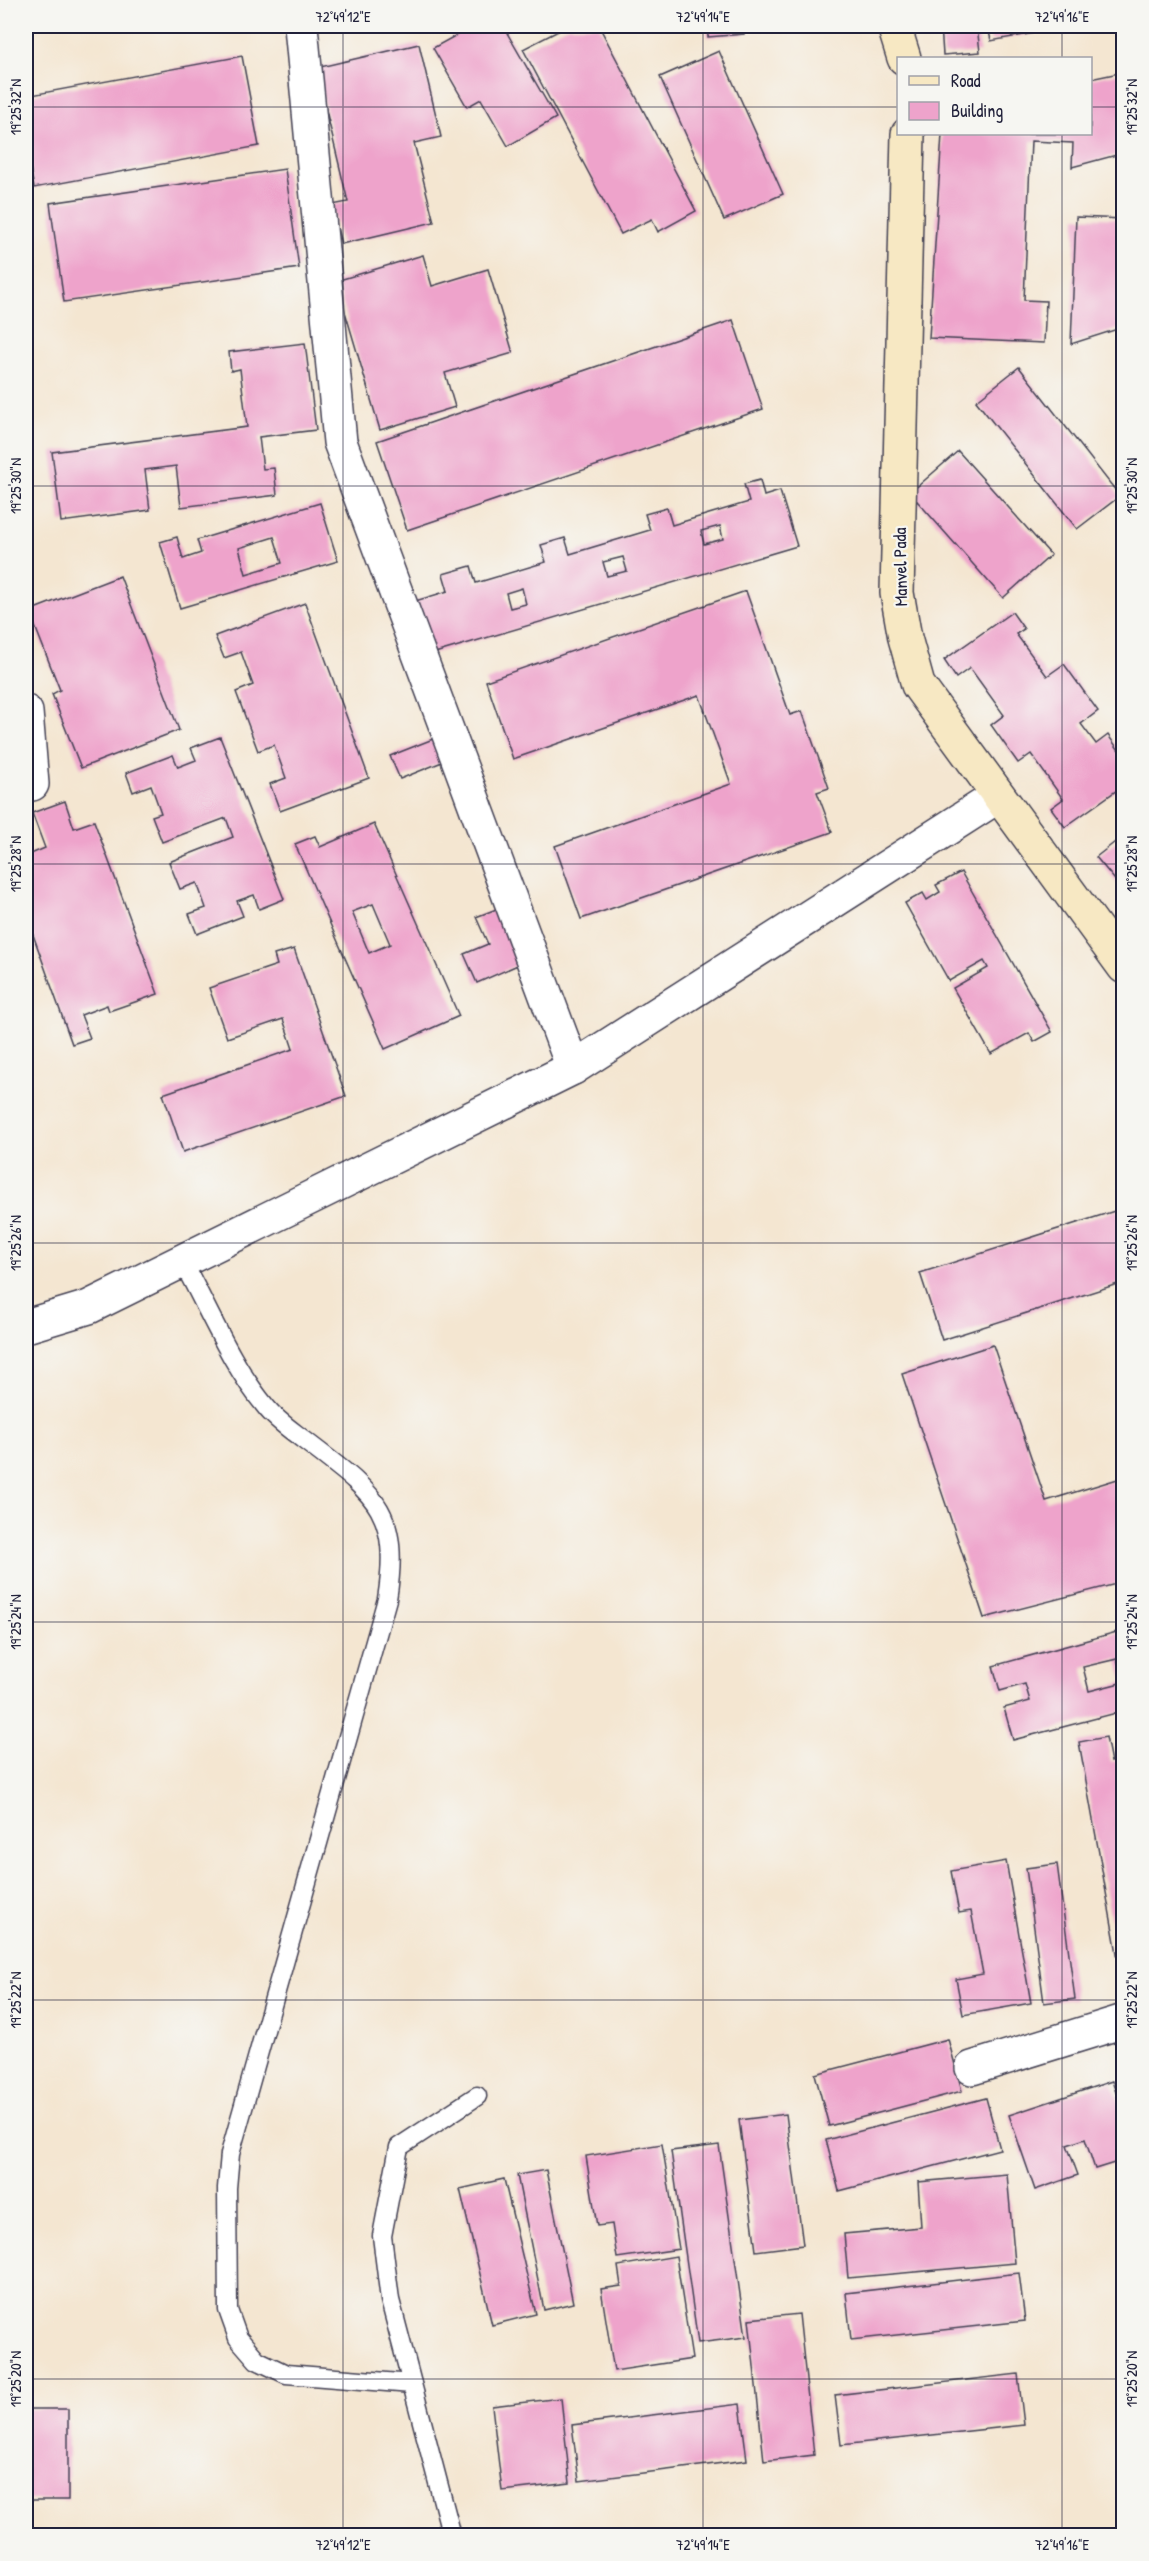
<svg xmlns="http://www.w3.org/2000/svg" width="1149" height="2561" viewBox="0 0 1149 2561" font-family="'Patrick Hand',sans-serif">
	<style>
		.building { fill: #eea3cb; fill-rule: evenodd }
		.lines { fill: none; stroke-linecap: round; stroke-linejoin: round }
		.service-casing { stroke: #423f52; stroke-width: 21 }
		.minor-casing { stroke: #423f52; stroke-width: 36 }
		.tertiary-casing { stroke: #423f52; stroke-width: 36 }
		.secondary-casing { stroke: #423f52; stroke-width: 36 }
		.service { stroke: #fff; stroke-width: 18 }
		.minor { stroke: #fff; stroke-width: 33 }
		.tertiary { stroke: #fff; stroke-width: 33 }
		.secondary { stroke: #f7e8c3; stroke-width: 33 }
		.ticks { fill: none; stroke: #22223b; stroke-width: 1.5; stroke-opacity: 0.45 }
		.labels { text-anchor: middle; dominant-baseline: central; stroke-width: 4.5; stroke-linejoin: round; paint-order: stroke }
		.street-label { font-size: 18px; fill: #22223b; stroke: #f6f6f2 }
		.neatline { fill: none; stroke: #22223b; stroke-width: 2 }
		.ticks-label { font-size: 15px; text-anchor: middle; fill: #22223b }
	</style>
	<rect width="100%" height="100%" fill="#f6f6f2"/>
	<filter id="ink" filterUnits="userSpaceOnUse"><feTurbulence type="fractalNoise" baseFrequency=".0167" numOctaves="2"/><feDisplacementMap in="SourceGraphic" scale="12" xChannelSelector="R" yChannelSelector="G"/><feConvolveMatrix kernelMatrix="1 2 1 2 8 2 1 2 1" color-interpolation-filters="sRGB"/></filter>
	<filter id="wash" filterUnits="userSpaceOnUse"><feTurbulence type="fractalNoise" baseFrequency=".008" numOctaves="4" result="noise"/><feDisplacementMap in="SourceGraphic" scale="24" xChannelSelector="R" yChannelSelector="G"/><feGaussianBlur stdDeviation="1.35" result="paint"/><feColorMatrix in="noise" values="0 0 0 0 0 0 0 0 0 0 0 0 0 0 0 0 0 1.4 0 .05"/><feComposite in="paint" operator="in"/></filter>
	<g filter="url(#wash)">
		<rect width="100%" height="100%" fill="#f4e6d1"/>
		<g id="blocks">
			<!-- building -->
			<g class="building">
				<polygon points="473,26 503,26 556,118 508,146 481,99 467,107 433,48"/>
				<polygon points="568,26 599,26 696,211 658,232 652,219 621,234 523,49"/>
				<polygon points="707,26 743,26 744,34 708,37"/>
				<polygon points="941,26 977,26 980,52 943,55"/>
				<polygon points="988,26 1067,26 1067,27 991,41"/>
				<polygon points="419,44 441,137 414,143 434,222 341,244 332,205 348,202 316,68"/>
				<polygon points="719,51 783,194 724,220 660,77"/>
				<polygon points="242,56 259,146 34,188 26,146 26,96"/>
				<polygon points="1124,72 1124,153 1072,167 1073,143 1031,141 1024,300 1046,301 1044,343 929,338 942,134 1090,134 1090,79"/>
				<polygon points="285,169 299,268 64,302 50,203"/>
				<polygon points="1076,217 1124,219 1124,327 1071,344"/>
				<polygon points="423,255 432,286 488,269 513,353 445,373 455,407 380,430 336,281"/>
				<polygon points="733,320 763,409 407,530 377,441"/>
				<polygon points="305,343 316,430 259,437 263,469 274,468 277,495 181,507 176,466 145,470 150,510 61,522 52,452 247,427 240,369 231,371 229,352"/>
				<polygon points="1019,367 1120,496 1077,529 976,401"/>
				<polygon points="958,451 1051,555 1003,598 910,493"/>
				<path d="M760,480L764,496L780,491L797,546L428,655L412,602L448,591L443,574L471,566L476,583L546,562L541,545L565,538L570,554L650,530L645,514L667,508L672,525L749,502L744,484ZM720,526L723,539L704,544L701,531ZM623,557L627,571L607,576L603,562ZM522,588L526,604L510,608L506,593Z"/>
				<path d="M320,503L338,561L180,608L160,542L177,537L183,559L201,553L197,540ZM274,537L282,563L246,574L239,548Z"/>
				<polygon points="120,576 179,730 81,768 52,694 60,690 29,611"/>
				<polygon points="746,591 790,715 802,711 829,788 817,792 832,832 581,919 555,846 731,784 699,695 513,759 486,681"/>
				<polygon points="305,603 369,778 280,811 270,784 286,778 274,745 258,751 236,692 253,685 241,652 224,658 215,636"/>
				<polygon points="1012,612 1024,629 1016,634 1047,676 1064,664 1098,711 1081,724 1096,744 1108,735 1124,757 1124,785 1065,827 1051,808 1063,799 1031,754 1018,763 991,725 1004,715 970,668 956,678 944,660"/>
				<polygon points="220,737 284,899 259,909 254,895 237,901 243,916 197,934 189,914 206,908 197,883 180,889 169,862 233,837 226,818 162,842 152,816 161,813 151,785 133,792 126,773 173,755 178,767 196,760 191,748"/>
				<polygon points="433,739 442,762 400,779 390,756"/>
				<polygon points="65,801 74,828 94,821 158,994 109,1011 107,1005 81,1015 90,1038 72,1044 26,915 26,856 45,848 32,813"/>
				<path d="M374,824L459,1016L385,1049L295,844L315,836L320,847ZM373,904L390,944L369,953L352,912Z"/>
				<polygon points="1124,835 1124,891 1096,857"/>
				<polygon points="961,872 1052,1032 1034,1042 1029,1033 991,1054 953,988 988,968 984,961 949,981 905,903 923,893 927,900 940,892 936,885"/>
				<polygon points="499,908 522,963 477,983 464,954 488,944 476,917"/>
				<polygon points="294,949 346,1096 183,1152 163,1094 293,1049 283,1019 227,1038 209,988 277,965 274,955"/>
				<polygon points="1124,1208 1124,1282 942,1340 920,1273"/>
				<polygon points="993,1345 1046,1501 1124,1477 1124,1582 984,1618 902,1374"/>
				<polygon points="1124,1630 1124,1680 1117,1659 1083,1667 1089,1691 1124,1682 1124,1711 1013,1740 1004,1708 1030,1701 1025,1684 1000,1691 993,1666"/>
				<polygon points="1106,1737 1111,1762 1124,1759 1124,1958 1118,1959 1079,1742"/>
				<polygon points="1006,1861 1031,2003 963,2015 956,1979 983,1974 971,1911 959,1913 951,1871"/>
				<polygon points="1057,1864 1075,1999 1044,2003 1026,1868"/>
				<polygon points="948,2039 962,2091 829,2126 815,2074"/>
				<polygon points="1112,2081 1124,2115 1124,2160 1095,2169 1085,2139 1067,2145 1078,2175 1035,2190 1009,2115"/>
				<polygon points="986,2098 1000,2149 839,2191 826,2140"/>
				<polygon points="786,2114 803,2245 756,2251 739,2120"/>
				<polygon points="662,2144 679,2249 617,2258 612,2224 597,2226 586,2156"/>
				<polygon points="719,2145 746,2337 698,2343 671,2151"/>
				<polygon points="546,2170 573,2303 544,2310 517,2175"/>
				<polygon points="1007,2174 1015,2263 848,2278 844,2234 921,2227 918,2182"/>
				<polygon points="504,2179 536,2314 492,2325 460,2189"/>
				<polygon points="676,2256 692,2359 614,2371 601,2289 621,2286 618,2266"/>
				<polygon points="1019,2273 1025,2321 851,2340 846,2293"/>
				<polygon points="799,2314 814,2455 764,2461 749,2319"/>
				<polygon points="1018,2374 1024,2425 841,2445 835,2395"/>
				<polygon points="561,2398 570,2483 502,2491 492,2406"/>
				<polygon points="740,2404 747,2460 579,2481 572,2425"/>
				<rect x="26" y="2409" width="42" height="91"/>
			</g>
		</g>
	</g>
	<g filter="url(#ink)">
		<use href="#blocks" fill-opacity="0" stroke="#423f52" stroke-width="1.5"/>
		<g class="lines">
			<defs>
				<g id="service">
					<path d="M182,1261C209,1310 231,1365 266,1407C276,1420 291,1430 304,1440C371,1492 402,1507 387,1599L230,2154L227,2188L228,2310L238,2338L257,2360L286,2374L412,2384"/>
					<polyline points="452,2536 390,2300 382,2236 399,2147 477,2096"/>
				</g>
				<g id="minor">
					<polyline points="301,26 340,442 573,1068"/>
					<polyline points="26,712 32,784"/>
					<polyline points="972,2068 1124,2021"/>
				</g>
				<polyline id="tertiary" points="26,1326 89,1307 573,1068 998,796"/>
				<g id="secondary">
					<polyline points="894,26 904,58"/>
					<polyline points="908,134 897,593 905,638 918,685 1124,967"/>
				</g>
			</defs>
			<!-- service casing -->
			<use href="#service" class="service-casing"/>
			<!-- minor casing -->
			<use href="#minor" class="minor-casing"/>
			<!-- tertiary casing -->
			<use href="#tertiary" class="tertiary-casing"/>
			<!-- secondary casing -->
			<use href="#secondary" class="secondary-casing"/>
			<!-- service -->
			<use href="#service" class="service"/>
			<!-- minor -->
			<use href="#minor" class="minor"/>
			<!-- tertiary -->
			<use href="#tertiary" class="tertiary"/>
			<!-- secondary -->
			<use href="#secondary" class="secondary"/>
		</g>
	</g>
	<!-- ticks -->
	<path class="ticks" d="M343,26V2536M703,26V2536M1062,26V58M26,107H898M1090,107H1124M1062,134V2536M26,486H1124M26,864H1124M26,1243H1124M26,1622H1124M26,2000H1124M26,2379H1124"/>
	<g class="labels">
		<!-- street labels -->
		<g class="street-label">
			<text transform="translate(900 567) rotate(-91)">Manvel Pada</text>
		</g>
	</g>
	<!-- margin -->
	<rect width="1149" height="2561" fill="none" stroke="#f6f6f2" stroke-width="66"/>
	<!-- legend -->
	<rect x="897" y="57" width="195" height="78" fill="#f6f6f2" stroke="#a1a1a9" stroke-width="1.5"/>
	<rect x="909" y="76" width="30" height="9" fill="#f7e8c3" stroke="#a1a1a9" stroke-width="1.5"/>
	<text x="951" y="87" font-size="18" fill="#22223b">Road</text>
	<rect x="909" y="102" width="30" height="18" fill="#eea3cb" stroke="#a1a1a9" stroke-width="1.5"/>
	<text x="951" y="117" font-size="18" fill="#22223b">Building</text>
	<rect x="33" y="33" width="1083" height="2495" class="neatline"/>
	<g class="ticks-label">
		<text x="343" y="22">72°49'12"E</text>
		<text x="703" y="22">72°49'14"E</text>
		<text x="1062" y="22">72°49'16"E</text>
		<text transform="translate(16 107) rotate(-90)" y="5">19°25'32"N</text>
		<text transform="translate(1132 107) rotate(-90)" y="5">19°25'32"N</text>
		<text transform="translate(16 486) rotate(-90)" y="5">19°25'30"N</text>
		<text transform="translate(1132 486) rotate(-90)" y="5">19°25'30"N</text>
		<text transform="translate(16 864) rotate(-90)" y="5">19°25'28"N</text>
		<text transform="translate(1132 864) rotate(-90)" y="5">19°25'28"N</text>
		<text transform="translate(16 1243) rotate(-90)" y="5">19°25'26"N</text>
		<text transform="translate(1132 1243) rotate(-90)" y="5">19°25'26"N</text>
		<text transform="translate(16 1622) rotate(-90)" y="5">19°25'24"N</text>
		<text transform="translate(1132 1622) rotate(-90)" y="5">19°25'24"N</text>
		<text transform="translate(16 2000) rotate(-90)" y="5">19°25'22"N</text>
		<text transform="translate(1132 2000) rotate(-90)" y="5">19°25'22"N</text>
		<text transform="translate(16 2379) rotate(-90)" y="5">19°25'20"N</text>
		<text transform="translate(1132 2379) rotate(-90)" y="5">19°25'20"N</text>
		<text x="343" y="2550">72°49'12"E</text>
		<text x="703" y="2550">72°49'14"E</text>
		<text x="1062" y="2550">72°49'16"E</text>
	</g>
</svg>
